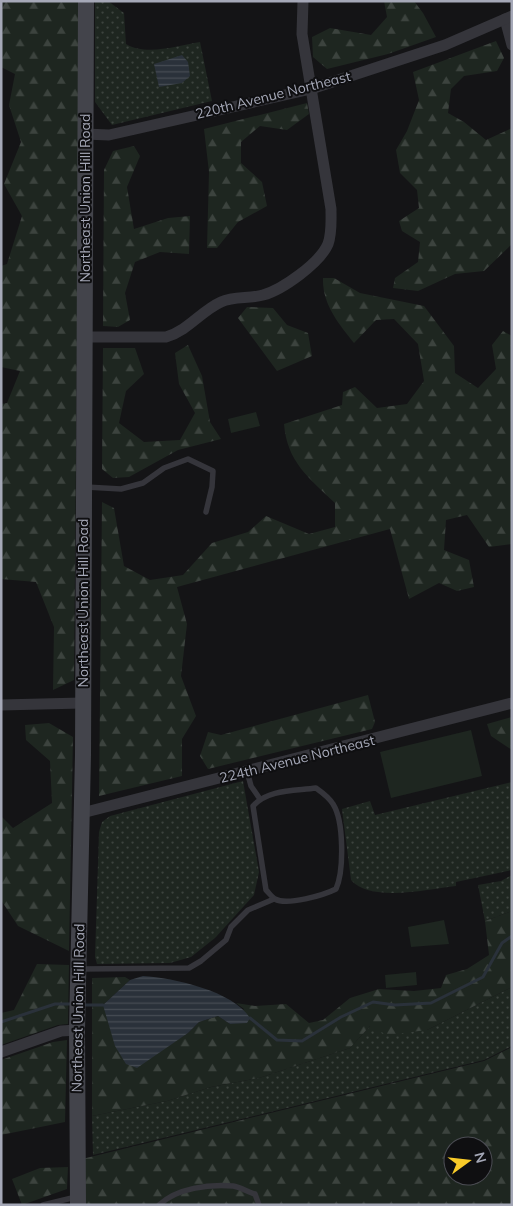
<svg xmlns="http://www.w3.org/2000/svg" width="513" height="1206" viewBox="0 0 513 1206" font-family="Mulish,sans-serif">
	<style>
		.grass { fill: url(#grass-dots) }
		.forest { fill: url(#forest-firs); fill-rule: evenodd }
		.pitch { fill: #1e2620 }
		.water { fill: url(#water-rules) }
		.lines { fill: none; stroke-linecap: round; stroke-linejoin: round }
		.stream { stroke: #2a313a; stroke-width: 3 }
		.lane { stroke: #35353b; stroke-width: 5.5 }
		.street { stroke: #35353b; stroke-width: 11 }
		.secondary { stroke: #43444b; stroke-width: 16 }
		.labels { text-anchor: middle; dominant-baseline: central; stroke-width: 4; stroke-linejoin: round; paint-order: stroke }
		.street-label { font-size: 14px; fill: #a5a8b7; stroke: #0f0f11 }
	</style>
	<defs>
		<pattern id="grass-dots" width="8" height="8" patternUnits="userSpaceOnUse" patternTransform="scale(1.25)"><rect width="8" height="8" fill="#1e2620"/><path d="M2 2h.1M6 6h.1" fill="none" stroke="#3c433e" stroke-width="1.8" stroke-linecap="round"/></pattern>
		<pattern id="forest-firs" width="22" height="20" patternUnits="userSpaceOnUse" patternTransform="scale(1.25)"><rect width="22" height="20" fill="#1e2620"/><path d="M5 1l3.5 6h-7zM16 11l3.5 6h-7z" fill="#3c433e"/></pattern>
		<pattern id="water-rules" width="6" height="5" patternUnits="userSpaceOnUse" patternTransform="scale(1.25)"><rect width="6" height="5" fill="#2a313a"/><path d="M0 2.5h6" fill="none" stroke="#464c54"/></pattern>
	</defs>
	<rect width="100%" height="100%" fill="#141416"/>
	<!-- grass -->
	<g class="grass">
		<path d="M95,1H108L124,13L126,44C146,56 177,46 200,42L212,101L112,125L95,102Z"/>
		<polygon points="243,781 259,872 254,895 215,938 191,957 170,963 97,964 95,957 99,832 102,822 110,816"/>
		<path d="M512,782V870L456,882V886C429,889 371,903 351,880L342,809L370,801L375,815Z"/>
		<polygon points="512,875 512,911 485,921 478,885 501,881"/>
		<polygon points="512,987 512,1046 484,1060 93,1155 92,1116 167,1101 211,1087 259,1078 350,1048 370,1026 427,1030"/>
	</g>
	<!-- forest -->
	<g class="forest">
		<polygon points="1,1 80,1 74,680 53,690 54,627 36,582 1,579 1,404 7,403 20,371 1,367 1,266 7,264 22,216 4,184 21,142 9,105 15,74 1,67"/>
		<polygon points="384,1 414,1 423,13 436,37 388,54 327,69 313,57 312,37 330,28 371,35 387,17"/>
		<polygon points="496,41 504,58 497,71 464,76 451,89 448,113 464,122 486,140 512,128 512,244 484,271 455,274 418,291 393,288 395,278 418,262 420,242 402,231 399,221 419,208 417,190 400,173 396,150 407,131 419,100 413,72"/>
		<polygon points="307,103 309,114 287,130 260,126 241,142 241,163 262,182 267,206 238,222 217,248 207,248 209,172 204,129"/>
		<polygon points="134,146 140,156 127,187 134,229 168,218 190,216 189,254 160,252 135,262 125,293 130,320 118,327 103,326 104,170 113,151"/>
		<path d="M323,278H334L360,293L424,306L454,346L455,373L478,388L496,369L492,345L503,331L512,336V544L489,547L467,515L446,520L444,550L469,560L474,587L457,591L439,583L409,599L390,529L177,587L187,624L181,676L196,716L182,739V776L99,796L102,502L114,508L124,566L150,580L183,575L212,543L248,532L266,516L309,534L335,527V503C309,478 287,462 284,424L342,405L343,392L355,387L377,408L407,404L424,381L418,344L394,319L376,320L354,343C339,324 322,304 323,278Z"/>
		<polygon points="247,307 273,308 287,325 308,333 312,356 277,371 238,318"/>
		<polygon points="188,345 202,376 210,422 221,439 178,450 129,477 113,478 102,469 103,348 135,348 144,374 126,391 119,423 144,442 180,440 195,413 179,384 175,353"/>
		<polygon points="368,695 375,722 372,729 208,769 200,756 208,732 221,735"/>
		<polygon points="512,717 512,750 491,736 487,724"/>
		<polygon points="49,723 73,737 69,951 18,926 1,900 1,816 13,828 52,803 50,761 26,740 25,725"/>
		<polygon points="512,911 512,987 427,1030 387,1035 370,1026 350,1048 259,1078 211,1087 167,1101 92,1116 92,978 125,977 130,980 103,1005 165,1048 188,1033 199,1022 218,1016 230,1024 244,1009 236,1003 255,1006 286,1004 309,1023 323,1020 350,998 379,989 414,991 441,988 446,975 467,969 489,955 485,921"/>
		<polygon points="37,964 69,965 68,1024 58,1025 1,1045 1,1013 14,1010"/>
		<polygon points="67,1040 65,1122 1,1135 1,1060 53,1042"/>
		<path d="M512,1047V1205H78V1160L484,1061ZM453,1146H483V1176H453Z"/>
		<polygon points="68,1167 67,1189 22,1205 12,1179 40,1168"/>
	</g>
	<!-- pitch -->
	<g class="pitch">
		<polygon points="256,412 260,426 231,433 228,419"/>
		<polygon points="471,730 482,776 391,798 380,752"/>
		<polygon points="444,920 449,944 411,947 408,927"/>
		<polygon points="416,972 417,985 386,988 385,975"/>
	</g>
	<!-- water -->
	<g class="water">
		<polygon points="182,55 188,62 190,76 182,83 159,87 154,64"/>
		<path d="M143,976C174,978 233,991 250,1018L247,1023L230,1024L218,1016L199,1022L188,1033L137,1068L126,1064L115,1046L103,1005L130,980Z"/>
	</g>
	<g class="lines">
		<!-- stream -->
		<g class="stream">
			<polyline points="81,1005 103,1005"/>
			<polyline points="250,1018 277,1040 302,1041 341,1017 373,1002 395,1005 431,1003 483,977 502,943 512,936"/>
			<polyline points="1,1022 55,1004 73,1004"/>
		</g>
		<!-- lane -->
		<g class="lane">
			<polyline points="86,487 121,489 143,483 164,468 188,459 213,471 212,487 206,512"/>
			<polyline points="247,771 251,786 260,799"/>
			<path d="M316,788C323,793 329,797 333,804C344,821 344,871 336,889C324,895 287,906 275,899C272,897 269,893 266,890L253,806C268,789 295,791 316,788Z"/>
			<polyline points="80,969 189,968 201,961 226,940 231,927 248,910 274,899"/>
			<polyline points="43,1205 76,1197"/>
			<path d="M159,1205C177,1188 209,1184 233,1186C240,1187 248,1192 255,1194L259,1205"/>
		</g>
		<!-- street -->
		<g class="street">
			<polyline points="505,19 512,45"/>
			<polyline points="85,134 109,135 311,89 445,45 512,16"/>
			<path d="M85,337H166C189,330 201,311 221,302C234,296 249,299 263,295C282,290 320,263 328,244C332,233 331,221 331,209L302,34L303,1"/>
			<polyline points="1,705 82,703"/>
			<polyline points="82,813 512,703"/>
			<polyline points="1,1052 61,1031 77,1030"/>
		</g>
		<!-- secondary -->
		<polyline class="secondary" points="78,1205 77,1030 83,755 86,1"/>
	</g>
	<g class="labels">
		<!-- street labels -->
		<g class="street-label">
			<text transform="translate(273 95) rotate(-14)">220th Avenue Northeast</text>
			<text transform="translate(85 198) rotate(-90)">Northeast Union Hill Road</text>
			<text transform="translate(83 603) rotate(-90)">Northeast Union Hill Road</text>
			<text transform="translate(297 759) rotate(-14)">224th Avenue Northeast</text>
			<text transform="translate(78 1008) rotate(-89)">Northeast Union Hill Road</text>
		</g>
	</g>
	<!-- border -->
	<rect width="513" height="1206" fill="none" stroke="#a5a8b7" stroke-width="5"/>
	<!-- north arrow -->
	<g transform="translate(468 1161) rotate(75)"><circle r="24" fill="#0f0f11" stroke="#4b4c53"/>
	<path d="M0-4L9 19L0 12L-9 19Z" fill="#f9cb29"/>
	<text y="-8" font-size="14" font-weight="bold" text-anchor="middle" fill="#a5a8b7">N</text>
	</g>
</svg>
